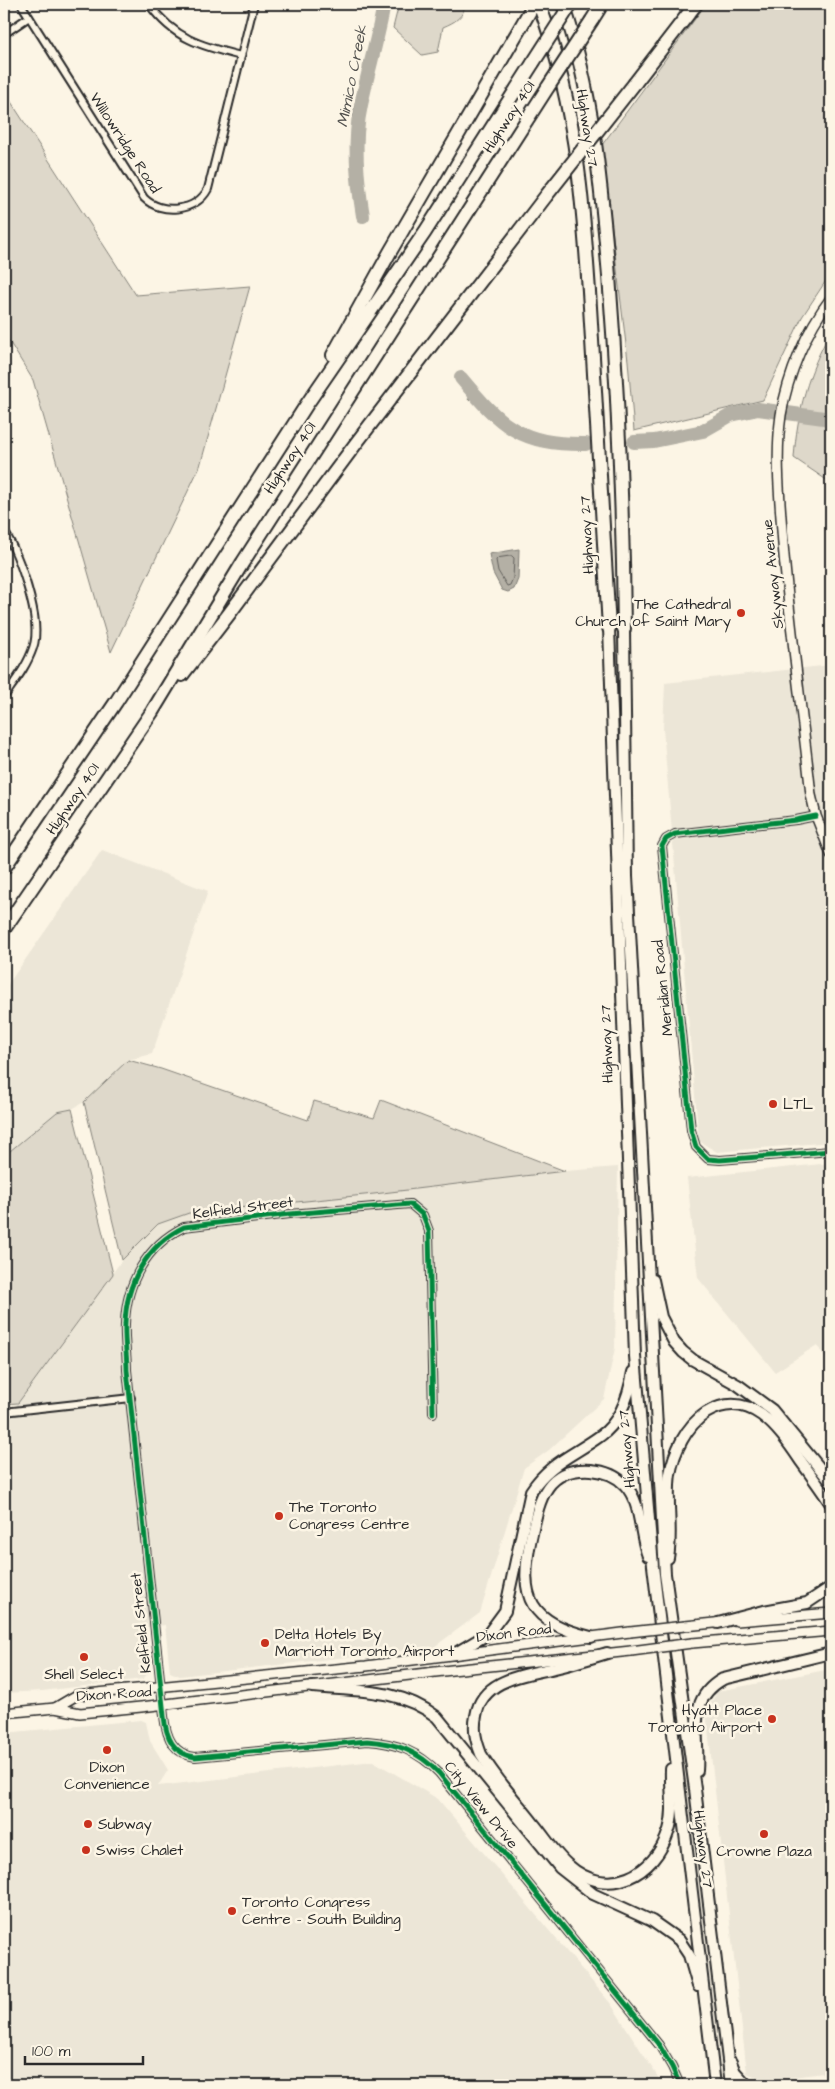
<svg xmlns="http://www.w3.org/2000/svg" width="835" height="2089" viewBox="0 0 835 2089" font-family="'Architects Daughter',sans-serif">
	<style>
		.built { fill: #ece6d7 }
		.green { fill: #ded8ca; stroke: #84827a }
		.water { fill: #b4b0a5; stroke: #7d7b74 }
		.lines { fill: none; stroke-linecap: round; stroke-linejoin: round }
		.shore { stroke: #62605c; stroke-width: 1 }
		.stream { stroke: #7d7b74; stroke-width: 2.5 }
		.river { stroke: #b4b0a5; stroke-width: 14 }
		.minor-casing { stroke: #2b2b2b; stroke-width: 10 }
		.tertiary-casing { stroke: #2b2b2b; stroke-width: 12 }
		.secondary-casing { stroke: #2b2b2b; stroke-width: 12 }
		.primary-casing { stroke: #2b2b2b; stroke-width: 14 }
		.motorway-casing { stroke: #2b2b2b; stroke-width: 16 }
		.minor { stroke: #fcf5e5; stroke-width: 6 }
		.tertiary { stroke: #fcf5e5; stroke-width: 9 }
		.secondary { stroke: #fcf5e5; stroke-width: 9 }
		.primary { stroke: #fcf5e5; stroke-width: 10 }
		.motorway { stroke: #fcf5e5; stroke-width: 12 }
		.secondary-bridge-casing { stroke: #2b2b2b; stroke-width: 12; stroke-linecap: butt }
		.motorway-bridge-casing { stroke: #2b2b2b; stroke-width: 16; stroke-linecap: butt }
		.secondary-bridge { stroke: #fcf5e5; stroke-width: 9 }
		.motorway-bridge { stroke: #fcf5e5; stroke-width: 12 }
		.cycleway-casing { stroke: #fcf5e5; stroke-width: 8 }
		.cycleway { stroke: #00873e; stroke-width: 5 }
		.poi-dot { fill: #c8321e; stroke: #fcf5e5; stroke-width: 2 }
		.labels { text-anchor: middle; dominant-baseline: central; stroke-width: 5; stroke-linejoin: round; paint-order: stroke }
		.street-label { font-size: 15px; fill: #2b2b2b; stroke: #fcf5e5 }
		.poi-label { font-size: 15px; fill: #2b2b2b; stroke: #fcf5e5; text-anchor: start }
		.water-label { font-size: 16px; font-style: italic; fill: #545350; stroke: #fcf5e5 }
	</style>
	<rect width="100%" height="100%" fill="#fcf5e5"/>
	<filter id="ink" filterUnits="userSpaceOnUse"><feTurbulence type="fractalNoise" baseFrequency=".02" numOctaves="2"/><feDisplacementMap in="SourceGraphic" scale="10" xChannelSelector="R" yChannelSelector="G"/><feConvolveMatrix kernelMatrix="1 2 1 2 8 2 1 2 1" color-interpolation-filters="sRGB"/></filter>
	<g filter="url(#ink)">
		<!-- built -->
		<g class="built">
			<polygon points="831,665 831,1142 717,1152 699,1141 663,729 665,683"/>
			<polygon points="102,850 208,891 152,1054 128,1060 84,1102 72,1109 57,1112 10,1151 4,1159 4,990"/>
			<polygon points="831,1163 831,1366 817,1345 775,1372 698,1278 687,1178"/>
			<polygon points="618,1167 615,1348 604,1399 549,1450 524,1468 480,1613 434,1647 180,1676 170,1672 165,1625 146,1627 150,1671 143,1679 42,1691 4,1693 4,1422 122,1260 158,1224 189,1213 374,1194 565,1171"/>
			<polygon points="831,1669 831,2072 764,2081 747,2073 706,1711 718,1691"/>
			<polygon points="141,1720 146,1722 150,1741 168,1770 158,1786 373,1761 438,1799 611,2004 663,2085 4,2085 4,1733"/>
		</g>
		<!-- green -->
		<g class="green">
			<path d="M399,4H465C464,17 455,22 443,27L438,52L422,55L393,28Z"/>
			<polygon points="706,4 831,4 831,273 802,317 763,400 634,431 628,361 602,145"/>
			<polygon points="4,91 136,295 250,286 200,466 111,652 33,380 4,333"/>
			<path d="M831,332V483L794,458C797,414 808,370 831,332Z"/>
			<polygon points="128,1060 161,1069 308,1120 314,1101 374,1118 381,1100 565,1171 374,1194 189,1213 158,1224 122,1260 84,1102"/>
			<polygon points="72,1109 113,1274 18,1403 4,1404 4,1159 10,1151 57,1112"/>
		</g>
		<!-- water -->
		<polygon class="water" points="519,549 518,579 514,589 508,592 502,590 493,573 489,554"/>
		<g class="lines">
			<!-- shore -->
			<polygon class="shore" points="512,556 514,558 513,578 510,585 507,586 498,571 496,560 498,558"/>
			<!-- stream -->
			<g class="stream">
				<polyline points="352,168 357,162"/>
				<polyline points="469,399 473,392"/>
			</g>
			<!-- river -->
			<g class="river">
				<path d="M363,216C357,179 353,141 361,105C368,71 378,38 384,4"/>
				<path d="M461,378C501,426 520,445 586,444"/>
				<polyline points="634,442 654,441 703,431 731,415 758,409 831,419"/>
			</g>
			<defs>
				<g id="minor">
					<path d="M21,4L144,198C161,215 196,212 208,189L254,4"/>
					<path d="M149,4C174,39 201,46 241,56"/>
					<polyline points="4,34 29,17"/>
					<path d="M4,531C19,554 43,621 33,648C27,666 15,681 4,697"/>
					<polyline points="816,816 796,820 675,834 666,839 662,846 691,1130 696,1147 708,1159 720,1160 831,1151"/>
					<polyline points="4,1412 131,1398"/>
					<path d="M433,1413L429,1231L423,1215L410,1204L290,1214L184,1227C147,1245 126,1283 125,1324C124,1339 127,1355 127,1370L164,1716C166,1737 173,1754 195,1757L367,1741C396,1743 418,1751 439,1773L659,2045L672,2067L680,2085"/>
				</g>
				<path id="tertiary" d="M831,298C806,331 788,374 781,415C775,457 780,501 783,544C790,628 802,711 811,795L816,816L831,854"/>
				<g id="secondary">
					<polyline points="737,1621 831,1613"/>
					<polyline points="685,1626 724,1622"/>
					<polyline points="692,1643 831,1631"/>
					<polyline points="55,1708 77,1695 366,1666 630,1632"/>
					<polyline points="4,1713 55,1708 80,1713 141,1707 452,1670 631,1651"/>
				</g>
				<g id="primary">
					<polyline points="609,628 635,1356 653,1566 715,2085"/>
					<polyline points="624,629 627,876 665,1574 695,1789 731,2085"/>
					<polyline points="653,1280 661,1317 674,1342 683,1352 693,1360 738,1385 772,1410 831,1482"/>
					<path d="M668,1558C673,1530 666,1501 670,1474C674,1452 686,1426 706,1413C750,1387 779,1429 800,1460C811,1475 821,1489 831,1504"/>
					<polyline points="718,1623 764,1611 807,1603 831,1587"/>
					<path d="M591,1637C530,1622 518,1599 531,1538C539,1502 544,1467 591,1470C603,1471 616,1475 625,1485C642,1503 639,1534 648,1556"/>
					<path d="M607,1653C591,1658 575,1663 559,1667C528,1675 482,1677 476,1716C473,1730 476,1741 481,1754C496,1779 516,1801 534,1824C545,1837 555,1854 568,1865C607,1900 655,1876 669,1830C675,1811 670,1789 671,1769"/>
					<path d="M454,1654L488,1634L505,1611L531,1491C549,1463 574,1455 600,1436C621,1422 629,1395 633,1372"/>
					<path d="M312,1687C357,1691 399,1688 437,1717L560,1868L593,1894L652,1921L679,1940L689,1955L698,1986"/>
					<path d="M697,1771C700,1735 685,1700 723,1679L831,1653"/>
					<polyline points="731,2062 735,2072 747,2085"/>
				</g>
				<g id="motorway">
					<path d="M539,4C581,115 586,239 593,357C598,447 604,538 609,628"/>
					<path d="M563,4C593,91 601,184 609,276C618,393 623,511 624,629"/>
					<polyline points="592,20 602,4"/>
					<polyline points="635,83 696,4"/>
					<polyline points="333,355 390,252 534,4"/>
					<polyline points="182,675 229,614 357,442 546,196"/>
					<polyline points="4,868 116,702 307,404 425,232 533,63"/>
					<polyline points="4,929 152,712 243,562 548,87"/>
				</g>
			</defs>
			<!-- minor casing -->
			<use href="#minor" class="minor-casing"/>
			<!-- tertiary casing -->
			<use href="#tertiary" class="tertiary-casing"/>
			<!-- secondary casing -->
			<use href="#secondary" class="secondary-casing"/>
			<!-- primary casing -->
			<use href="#primary" class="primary-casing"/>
			<!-- motorway casing -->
			<use href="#motorway" class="motorway-casing"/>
			<!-- minor -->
			<use href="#minor" class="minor"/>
			<!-- tertiary -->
			<use href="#tertiary" class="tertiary"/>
			<!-- secondary -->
			<use href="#secondary" class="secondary"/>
			<!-- primary -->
			<use href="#primary" class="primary"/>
			<!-- motorway -->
			<use href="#motorway" class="motorway"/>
			<defs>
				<g id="secondary-bridge">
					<polyline points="630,1632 685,1626"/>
					<polyline points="631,1651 692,1643"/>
				</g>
				<g id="motorway-bridge">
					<polyline points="533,63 571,4"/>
					<polyline points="548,87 592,20"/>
					<polyline points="546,196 635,83"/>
				</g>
			</defs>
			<!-- secondary-bridge casing -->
			<use href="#secondary-bridge" class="secondary-bridge-casing"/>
			<!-- motorway-bridge casing -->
			<use href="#motorway-bridge" class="motorway-bridge-casing"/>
			<!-- secondary-bridge -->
			<use href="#secondary-bridge" class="secondary-bridge"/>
			<!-- motorway-bridge -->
			<use href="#motorway-bridge" class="motorway-bridge"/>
			<defs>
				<g id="cycleway">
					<polyline points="816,816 796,820 675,834 666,839 662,846 691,1130 696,1147 708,1159 720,1160 831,1151"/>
					<path d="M433,1413L429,1231L423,1215L410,1204L290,1214L184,1227C147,1245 126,1283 125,1324C124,1339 127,1355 127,1370L164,1716C166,1737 173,1754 195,1757L367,1741C396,1743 418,1751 439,1773L659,2045L672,2067L680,2085"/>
				</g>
			</defs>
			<!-- cycleway casing -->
			<use href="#cycleway" class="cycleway-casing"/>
			<!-- cycleway -->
			<use href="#cycleway" class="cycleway"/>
		</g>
	</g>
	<!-- markers -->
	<g class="poi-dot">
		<circle cx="741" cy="613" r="5"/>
		<circle cx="773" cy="1104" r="5"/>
		<circle cx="279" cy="1516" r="5"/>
		<circle cx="265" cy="1643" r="5"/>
		<circle cx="84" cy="1657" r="5"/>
		<circle cx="772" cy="1719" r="5"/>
		<circle cx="107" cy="1750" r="5"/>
		<circle cx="88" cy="1824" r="5"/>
		<circle cx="764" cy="1834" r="5"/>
		<circle cx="86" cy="1850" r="5"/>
		<circle cx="232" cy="1911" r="5"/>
	</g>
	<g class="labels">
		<!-- street labels -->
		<g class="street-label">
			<text transform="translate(509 117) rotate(-57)">Highway 401</text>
			<text transform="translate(587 128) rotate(81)">Highway 27</text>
			<text transform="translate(125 143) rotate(57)">Willowridge Road</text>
			<text transform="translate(290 458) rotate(-57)">Highway 401</text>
			<text transform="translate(587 535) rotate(-93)">Highway 27</text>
			<text transform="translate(773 574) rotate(-96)">Skyway Avenue</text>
			<text transform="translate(73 799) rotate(-56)">Highway 401</text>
			<text transform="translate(663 988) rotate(-96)">Meridian Road</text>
			<text transform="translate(607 1044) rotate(-92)">Highway 27</text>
			<text transform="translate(243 1208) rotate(-7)">Kelfield Street</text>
			<text transform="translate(627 1449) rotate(-95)">Highway 27</text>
			<text transform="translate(141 1623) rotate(-96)">Kelfield Street</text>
			<text transform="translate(514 1633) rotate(-7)">Dixon Road</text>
			<text transform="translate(114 1694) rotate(-4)">Dixon Road</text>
			<text transform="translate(481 1805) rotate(51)">City View Drive</text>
			<text transform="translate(703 1849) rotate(83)">Highway 27</text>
		</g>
		<!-- poi labels -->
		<g class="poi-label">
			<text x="731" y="604" text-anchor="end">The Cathedral<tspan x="731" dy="17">Church of Saint Mary</tspan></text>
			<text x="783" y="1104">LTL</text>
			<text x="289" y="1507">The Toronto<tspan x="289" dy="17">Congress Centre</tspan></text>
			<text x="275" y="1634">Delta Hotels By<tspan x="275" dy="17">Marriott Toronto Airport</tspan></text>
			<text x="84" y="1674" text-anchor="middle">Shell Select</text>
			<text x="762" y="1710" text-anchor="end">Hyatt Place<tspan x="762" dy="17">Toronto Airport</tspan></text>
			<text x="107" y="1767" text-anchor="middle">Dixon<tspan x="107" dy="17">Convenience</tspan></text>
			<text x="98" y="1824">Subway</text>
			<text x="96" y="1850">Swiss Chalet</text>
			<text x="764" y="1851" text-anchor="middle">Crowne Plaza</text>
			<text x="242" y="1902">Toronto Congress<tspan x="242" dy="17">Centre - South Building</tspan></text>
		</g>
		<!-- water labels -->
		<g class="water-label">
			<text transform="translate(352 76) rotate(-79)">Mimico Creek</text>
		</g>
	</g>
	<!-- margin -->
	<rect width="835" height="2089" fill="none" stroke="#fcf5e5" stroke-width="20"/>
	<rect x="10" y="10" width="815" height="2069" fill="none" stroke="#2b2b2b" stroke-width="2" filter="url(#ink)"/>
	<!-- scale -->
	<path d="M25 2056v8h118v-8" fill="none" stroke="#2b2b2b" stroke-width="2.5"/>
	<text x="32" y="2056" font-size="15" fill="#2b2b2b" stroke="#fcf5e5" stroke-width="4" paint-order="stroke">100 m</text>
</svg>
